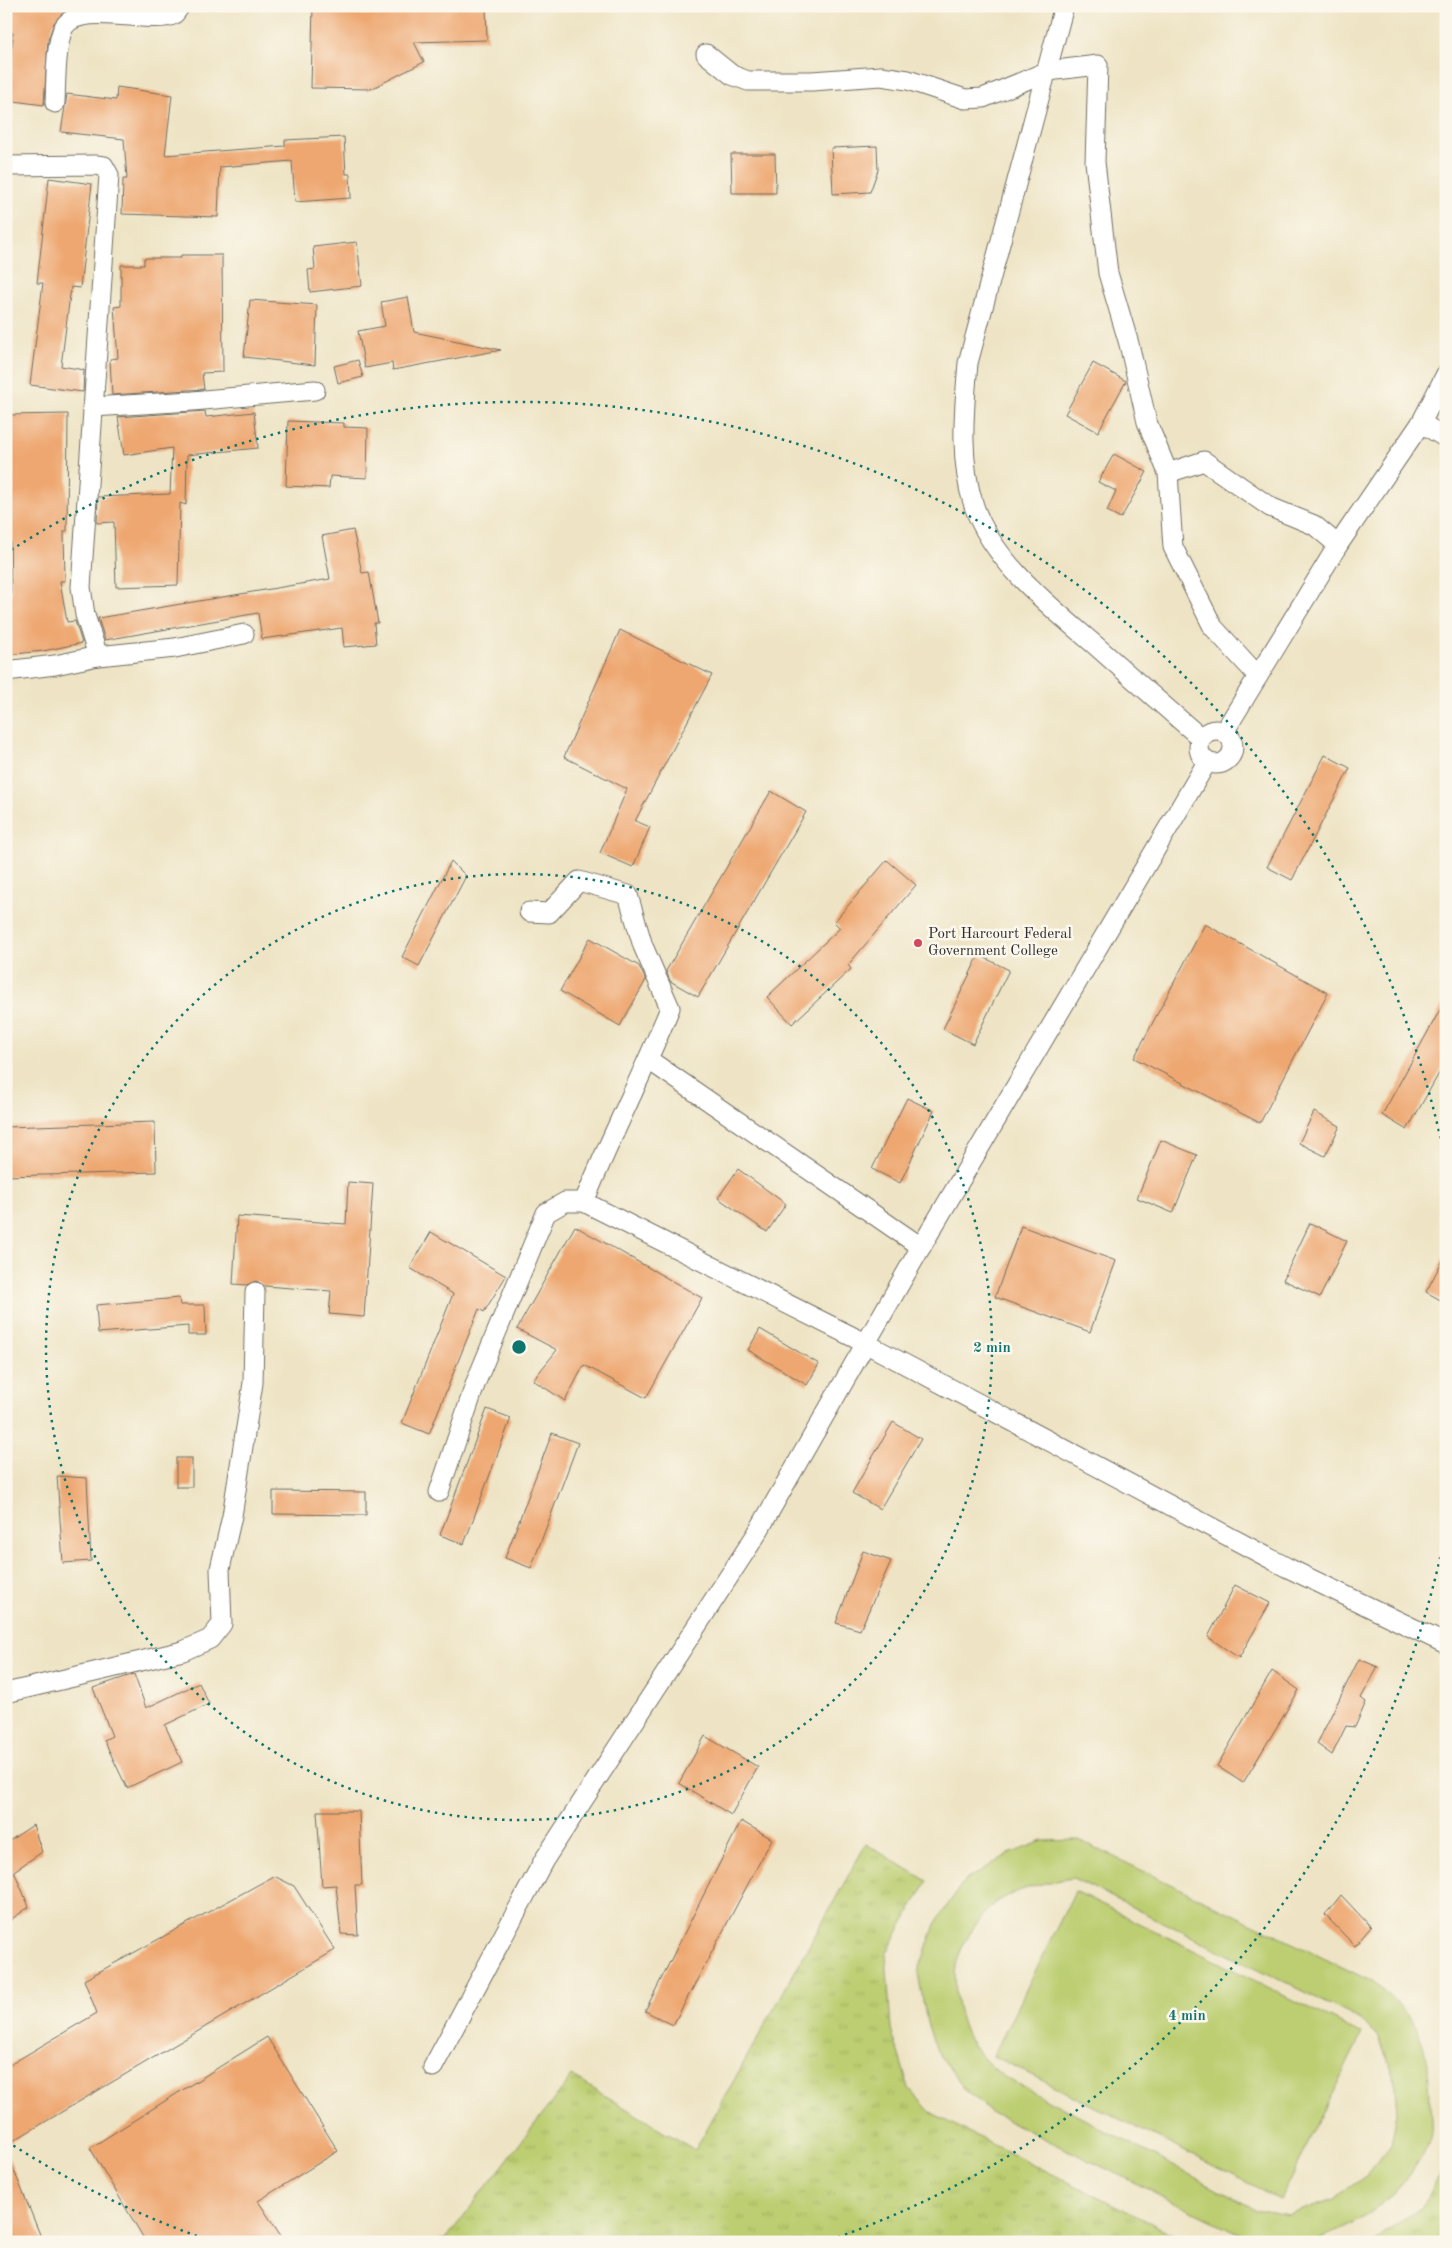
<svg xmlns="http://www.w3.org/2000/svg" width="1452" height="2248" viewBox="0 0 1452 2248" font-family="'Old Standard TT',serif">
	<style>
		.grass { fill: url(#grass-tufts); stroke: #747c4e }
		.pitch { fill: #bcce71; stroke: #747c4e; fill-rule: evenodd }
		.building { fill: #eea771 }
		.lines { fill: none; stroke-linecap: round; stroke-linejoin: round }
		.street-casing { stroke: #6f6c61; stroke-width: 21 }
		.street { stroke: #fff; stroke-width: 19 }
		.ring { fill: none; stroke: #0f766e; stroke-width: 2.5; stroke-dasharray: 2.5 5 }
		.poi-dot { fill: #d1495b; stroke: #fbf7ec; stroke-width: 2 }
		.labels { text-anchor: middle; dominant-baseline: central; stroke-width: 5; stroke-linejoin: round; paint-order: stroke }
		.poi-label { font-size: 15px; fill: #2b2b2b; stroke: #fbf7ec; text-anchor: start }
		.centre { fill: #0f766e; stroke: #fbf7ec; stroke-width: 2.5 }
		.ring-label { font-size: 15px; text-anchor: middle; font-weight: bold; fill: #0f766e; stroke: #fbf7ec; stroke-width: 5; stroke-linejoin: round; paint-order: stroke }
	</style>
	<defs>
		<pattern id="grass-tufts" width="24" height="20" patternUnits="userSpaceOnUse" patternTransform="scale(1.25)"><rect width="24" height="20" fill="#bcce71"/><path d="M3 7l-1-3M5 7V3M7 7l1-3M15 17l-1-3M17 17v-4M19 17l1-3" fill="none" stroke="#a2b162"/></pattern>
	</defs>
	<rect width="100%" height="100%" fill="#fbf7ec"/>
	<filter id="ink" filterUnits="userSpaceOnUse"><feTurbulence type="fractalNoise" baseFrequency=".02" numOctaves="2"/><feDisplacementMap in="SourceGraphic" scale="10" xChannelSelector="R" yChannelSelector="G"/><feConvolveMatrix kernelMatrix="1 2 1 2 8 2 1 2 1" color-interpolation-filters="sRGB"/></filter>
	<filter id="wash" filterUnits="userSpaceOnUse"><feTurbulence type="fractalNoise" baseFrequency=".0096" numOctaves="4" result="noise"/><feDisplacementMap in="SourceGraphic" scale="20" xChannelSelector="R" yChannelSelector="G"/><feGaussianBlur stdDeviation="1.12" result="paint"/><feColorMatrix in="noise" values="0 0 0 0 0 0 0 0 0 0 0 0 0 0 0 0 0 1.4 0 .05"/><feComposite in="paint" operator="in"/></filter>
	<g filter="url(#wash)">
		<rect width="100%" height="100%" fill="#eee4c5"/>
		<!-- grass -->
		<g class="grass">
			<polygon points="866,1844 927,1881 886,1954 891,2029 909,2088 932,2114 1189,2242 430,2242 446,2239 572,2076 695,2150"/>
			<polygon points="1446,2164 1446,2242 1374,2242 1421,2207 1444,2170"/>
		</g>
		<!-- pitch -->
		<g class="pitch">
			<path d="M1079,1840L1371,1981C1420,2017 1429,2045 1430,2104C1430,2114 1433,2129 1430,2138C1413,2189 1352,2236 1299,2242C1279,2244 1261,2239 1242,2235L992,2113L963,2087L937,2051L927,2023L918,1973L935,1924L964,1881L1009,1854L1043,1841ZM1073,1878L1361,2020L1378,2037L1394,2074L1397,2113L1391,2145L1367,2175L1333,2199L1289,2215L1255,2209L1004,2077C992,2067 980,2057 972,2044C959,2024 953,1989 956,1966C959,1946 983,1910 1000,1900C1022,1887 1048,1882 1073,1878Z"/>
			<polygon points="1075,1891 1362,2034 1280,2199 993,2056"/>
		</g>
		<g id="blocks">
			<!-- building -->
			<g class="building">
				<polygon points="6,6 67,6 65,11 54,23 48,40 44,105 6,100 6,85 13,38 11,38 13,33 6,31"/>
				<polygon points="313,6 486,6 487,40 414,42 424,62 371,89 311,88"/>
				<polygon points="117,87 172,95 165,155 285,146 285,140 344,137 346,174 350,174 351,198 295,202 292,161 220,167 218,217 122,214 123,179 127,179 124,139 61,132 67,94 116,100"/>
				<polygon points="877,146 878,170 870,192 833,194 831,148"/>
				<polygon points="731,154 775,154 776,193 732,193"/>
				<polygon points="49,178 92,184 80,288 71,287 61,366 84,370 83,392 30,385 43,283 37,283"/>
				<polygon points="357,242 362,286 310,292 308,270 315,269 313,247"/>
				<polygon points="181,255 222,255 223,372 202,373 204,389 112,395 110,359 118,358 114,307 121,306 121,265 144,265 144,258 181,258"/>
				<polygon points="408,297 414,332 501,350 393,370 392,363 365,368 358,331 385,326 381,302"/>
				<polygon points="250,300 317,305 315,365 244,357"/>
				<polygon points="358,360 363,377 338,383 334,366"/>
				<polygon points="1093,363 1126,381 1098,432 1065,414"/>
				<polygon points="205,411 206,417 254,412 258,448 187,455 186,505 180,503 178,585 116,587 114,522 97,523 98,497 170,494 172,448 124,455 118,417"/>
				<polygon points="68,414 67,531 64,531 65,581 60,581 67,622 75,621 82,643 43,651 6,655 6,597 11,596 10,530 6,530 6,415"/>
				<polygon points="288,421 344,423 344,427 368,428 367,478 330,476 329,488 286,486"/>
				<polygon points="1114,454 1147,472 1121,518 1107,511 1116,491 1098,482"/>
				<polygon points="353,530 362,573 369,572 378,623 374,623 376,644 344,647 342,628 262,639 258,613 105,640 98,618 330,579 322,536"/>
				<polygon points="620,630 712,675 635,821 650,827 633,867 600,853 627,789 564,757"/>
				<polygon points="1325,755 1350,768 1292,880 1267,867"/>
				<polygon points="771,791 806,812 698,997 670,981 666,971"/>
				<polygon points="887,860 916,885 848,965 851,969 792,1024 767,997 840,928 834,922"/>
				<polygon points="451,861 466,876 419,966 402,957"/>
				<polygon points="1205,924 1328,993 1260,1123 1134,1058"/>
				<polygon points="590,938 639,966 646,980 620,1026 560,991"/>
				<polygon points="979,955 1009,970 973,1044 943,1029"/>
				<polygon points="1446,999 1446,1061 1407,1130 1382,1115"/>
				<polygon points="907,1098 934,1111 900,1183 872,1169"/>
				<polygon points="1314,1112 1340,1126 1325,1156 1299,1143"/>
				<polygon points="155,1122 156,1172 6,1176 6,1127"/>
				<polygon points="1161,1140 1197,1155 1173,1213 1137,1198"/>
				<polygon points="738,1169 786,1204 767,1232 718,1198"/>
				<polygon points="348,1182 373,1184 364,1317 329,1314 331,1291 265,1286 256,1281 247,1285 233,1284 237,1216 346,1224"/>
				<polygon points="1310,1223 1347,1241 1320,1297 1283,1280"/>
				<polygon points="575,1226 702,1298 646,1398 584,1365 565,1401 533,1380 557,1350 517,1329"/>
				<polygon points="1021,1226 1116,1261 1090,1332 995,1297"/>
				<polygon points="431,1232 506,1276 484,1312 479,1309 429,1434 402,1423 453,1294 410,1268"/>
				<polygon points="1446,1254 1446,1303 1426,1292"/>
				<polygon points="179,1298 180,1305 205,1305 206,1335 188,1335 188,1326 98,1333 96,1305"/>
				<polygon points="760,1329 819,1364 807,1385 748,1350"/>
				<polygon points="487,1409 511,1418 464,1544 440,1535"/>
				<polygon points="893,1422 921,1439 880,1509 852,1493"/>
				<polygon points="552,1433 578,1443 531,1568 505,1558"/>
				<rect x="176" y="1458" width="16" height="29"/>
				<polygon points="57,1476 87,1478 91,1561 63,1563"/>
				<polygon points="273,1491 366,1492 366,1515 273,1514"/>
				<polygon points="863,1551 891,1561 860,1630 836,1623"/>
				<polygon points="1235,1585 1270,1603 1239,1658 1208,1637"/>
				<polygon points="1359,1659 1378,1667 1361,1698 1366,1702 1355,1727 1346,1726 1332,1755 1317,1744"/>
				<polygon points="1272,1671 1299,1690 1243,1783 1217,1766"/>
				<polygon points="134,1674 146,1708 199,1683 209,1704 165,1725 182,1762 127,1788 104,1740 112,1736 93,1688"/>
				<polygon points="705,1736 758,1767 731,1815 679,1783"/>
				<polygon points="317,1811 359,1811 362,1885 355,1885 358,1935 341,1934 336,1885 322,1886"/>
				<polygon points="741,1821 772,1839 673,2025 645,2011"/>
				<polygon points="33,1825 42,1852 14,1871 29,1907 6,1923 6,1843"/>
				<polygon points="274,1876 294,1886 335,1950 6,2145 6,2067 97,2013 84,1980"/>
				<polygon points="1341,1895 1371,1927 1355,1946 1325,1915"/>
				<polygon points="267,2037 338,2151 258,2201 285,2242 146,2242 90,2148"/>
				<polygon points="6,2153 7,2153 43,2242 6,2242"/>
			</g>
		</g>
	</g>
	<g filter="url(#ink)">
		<use href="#blocks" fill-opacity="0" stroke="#6f6c61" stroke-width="1"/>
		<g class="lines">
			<defs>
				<g id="street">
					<path d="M1064,6L968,363C964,410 959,461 974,506C993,562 1052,608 1095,645C1130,676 1165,707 1201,738"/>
					<polyline points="706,54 732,75 748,81 812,81 881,76 908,80 965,99 983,98 1048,71 1098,65 1095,162 1108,273 1129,344 1147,422 1168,473 1173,547 1213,627 1258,676"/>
					<path d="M55,103C56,84 55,43 64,27C80,1 151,25 173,15C176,13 178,9 180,6"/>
					<polyline points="6,166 96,165 104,166 109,175 81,587 85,615 98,656 175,648 244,634"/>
					<polyline points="92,407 193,401 315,390"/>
					<polyline points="1421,423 1446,438"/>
					<polyline points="1168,473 1204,461 1270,507 1314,525 1338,545"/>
					<polyline points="6,671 55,665 98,656"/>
					<circle cx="1216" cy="747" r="17"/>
					<polyline points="1224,732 1338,545 1421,423 1446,374"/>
					<path d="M529,912L549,913L579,881L628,895L643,946L670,1008C643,1074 611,1136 584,1202"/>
					<polyline points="649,1060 921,1247"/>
					<polyline points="439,1492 476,1382 546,1213 565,1202 584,1202 865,1343 1286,1567 1446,1644"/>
					<polyline points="6,1693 183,1651 210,1639 222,1624 220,1569 232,1516 253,1383 255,1292"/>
					<polyline points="433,2067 544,1860 756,1535 921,1247 1207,762"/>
				</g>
			</defs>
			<!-- street casing -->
			<use href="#street" class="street-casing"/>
			<!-- street -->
			<use href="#street" class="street"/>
		</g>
	</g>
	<!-- distance rings -->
	<g class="ring">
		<circle cx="519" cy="1347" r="473"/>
		<path d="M1445 1535A945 945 0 0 1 827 2241M211 2241A945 945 0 0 1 11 2144M11 550A945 945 0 0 1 1445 1159"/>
	</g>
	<!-- markers -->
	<circle class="poi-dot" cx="918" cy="943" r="5"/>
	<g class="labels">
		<!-- poi labels -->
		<g class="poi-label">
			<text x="928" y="934">Port Harcourt Federal<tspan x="928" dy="17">Government College</tspan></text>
		</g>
	</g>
	<circle cx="519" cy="1347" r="8" class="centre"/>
	<g class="ring-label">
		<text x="992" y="1352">2 min</text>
		<text x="1187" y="2020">4 min</text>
	</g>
	<!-- margin -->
	<rect width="1452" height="2248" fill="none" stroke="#fbf7ec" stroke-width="25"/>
</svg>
